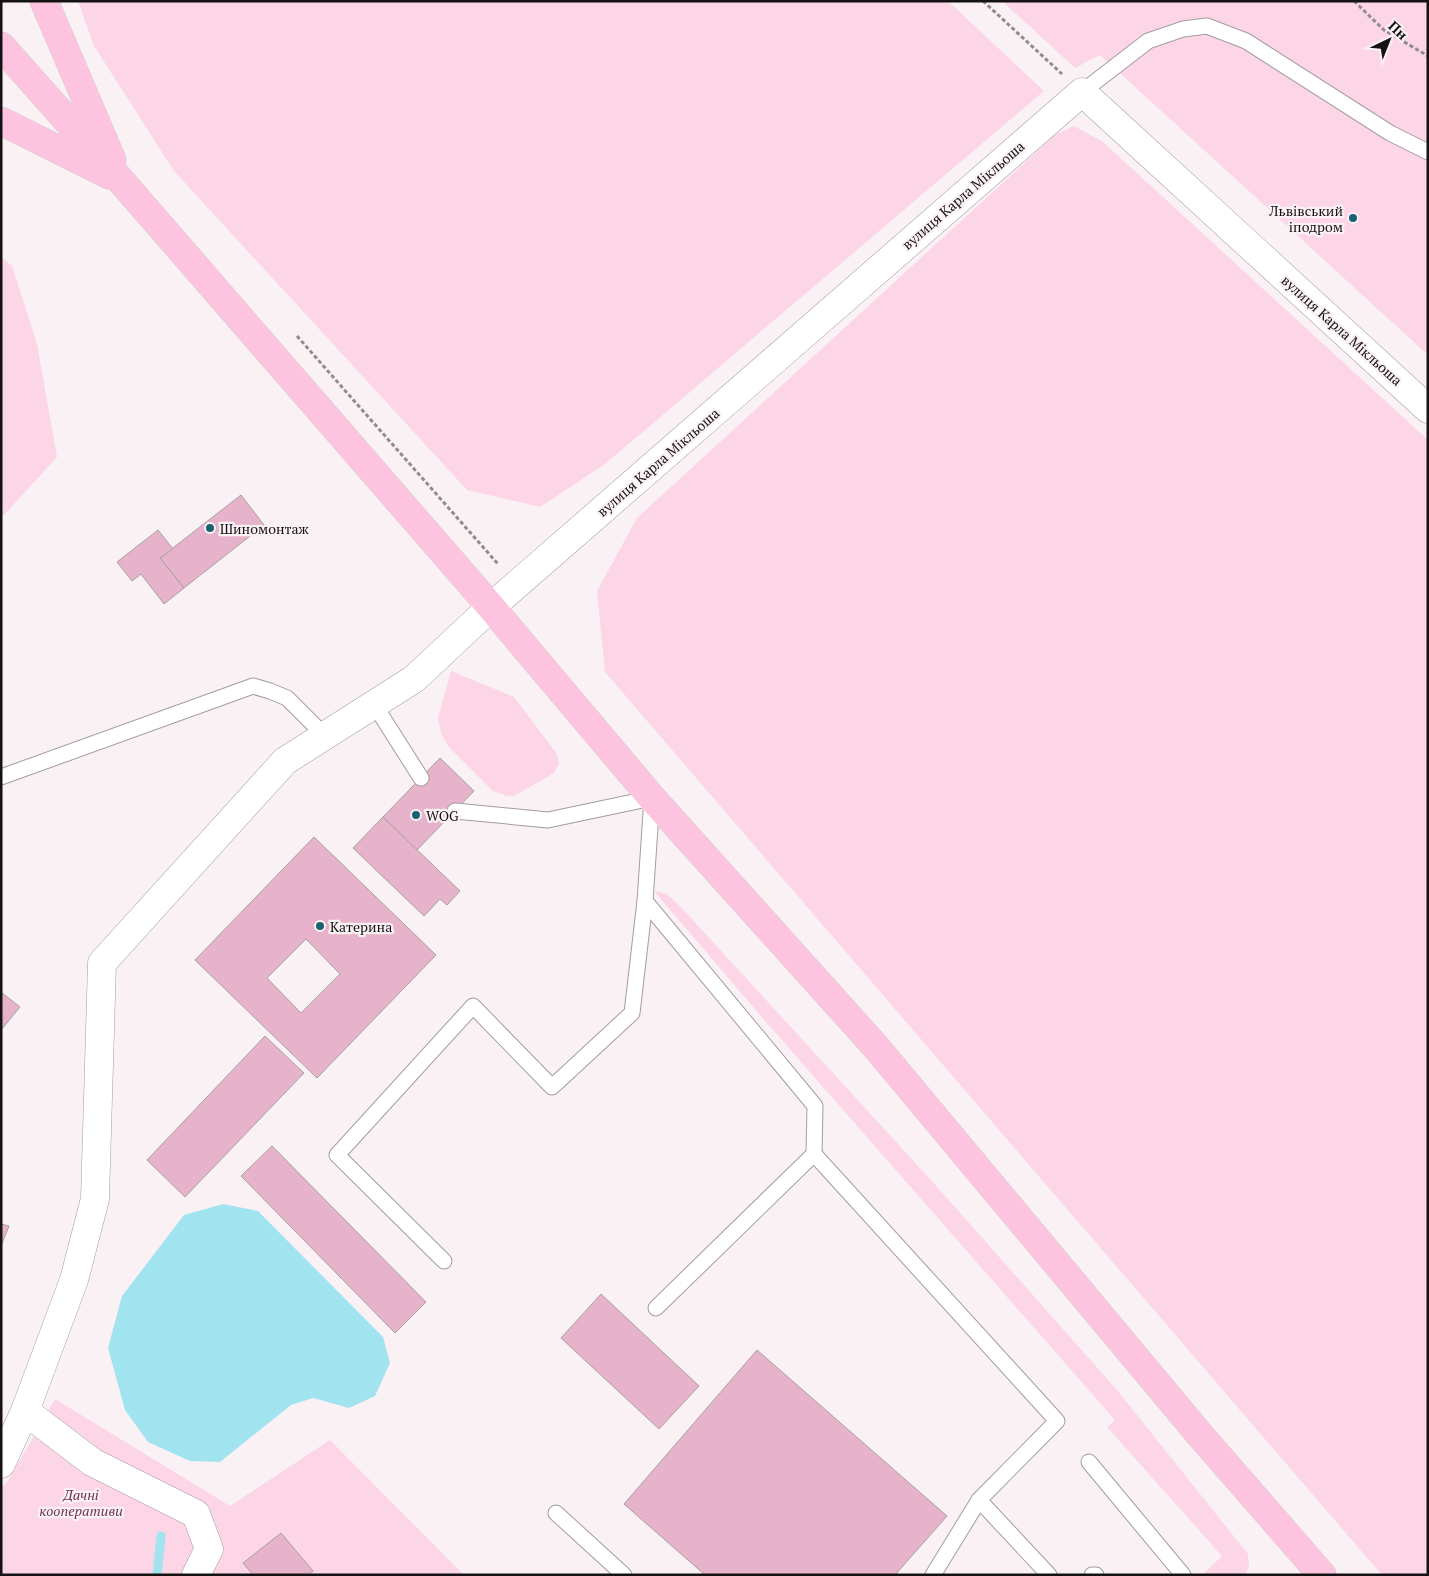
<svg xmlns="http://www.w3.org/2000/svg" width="1429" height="1576" viewBox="0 0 1429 1576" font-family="'PT Serif',serif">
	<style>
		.green { fill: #fcd5e6 }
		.water { fill: #a2e3f0 }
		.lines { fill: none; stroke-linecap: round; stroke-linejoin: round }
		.stream { stroke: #a2e3f0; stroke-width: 9 }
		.building { fill: #e7b3cb; stroke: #a8a0a3; fill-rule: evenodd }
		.service-casing { stroke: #a49c9f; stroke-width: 17 }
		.minor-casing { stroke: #a49c9f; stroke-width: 29 }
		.trunk-casing { stroke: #d0d0d0; stroke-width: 29 }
		.path { stroke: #928c8f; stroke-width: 3; stroke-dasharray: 4 2.5; stroke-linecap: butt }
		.service { stroke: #fff; stroke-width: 15 }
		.minor { stroke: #fff; stroke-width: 28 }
		.trunk { stroke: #fec4df; stroke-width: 28 }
		.poi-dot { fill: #196370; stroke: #faf1f5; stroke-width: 2 }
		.labels { text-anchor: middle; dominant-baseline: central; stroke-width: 4.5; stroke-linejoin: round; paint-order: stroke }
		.street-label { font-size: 14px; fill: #151214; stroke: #faf1f5 }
		.poi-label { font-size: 14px; fill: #151214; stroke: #faf1f5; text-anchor: start }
		.park-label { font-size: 14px; font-style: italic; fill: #6f3152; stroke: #faf1f5 }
	</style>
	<rect width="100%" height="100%" fill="#faf1f5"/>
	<!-- green -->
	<g class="green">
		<polygon points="78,1 948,1 1044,91 605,464 540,507 467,490 174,171 94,46"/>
		<polygon points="1002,1 1428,1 1428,355 1100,55 1075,68"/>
		<polygon points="1074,126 1103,142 1428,440 1428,1575 1382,1575 605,672 597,591 637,518 1055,135"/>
		<polygon points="1,257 12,266 37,344 57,457 1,518"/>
		<polygon points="451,671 514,697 557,754 559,764 554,773 514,796 507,796 493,791 448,746 441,733 438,718"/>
		<polygon points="654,891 667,894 680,906 930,1179 1117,1390 1248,1554 1249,1566 1245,1575 1202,1575 1222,1556 1107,1427 1115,1420 766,1022"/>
		<polygon points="55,1399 230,1506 330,1440 464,1575 1,1575 1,1487 8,1481"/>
	</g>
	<!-- water -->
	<polygon class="water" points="223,1204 258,1211 383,1337 390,1363 375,1396 349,1408 313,1398 291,1405 220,1462 190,1461 148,1442 125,1410 108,1348 122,1296 184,1215"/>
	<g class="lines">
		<!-- stream -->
		<polyline class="stream" points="157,1575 161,1536"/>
	</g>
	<!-- building -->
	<g class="building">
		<polygon points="241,495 264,525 184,588 160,558"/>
		<polygon points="158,530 173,549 160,558 184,588 164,604 141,574 132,581 117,562"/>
		<polygon points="440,758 474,791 417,850 383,817"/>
		<polygon points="383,817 460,891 447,905 440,899 424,916 353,848"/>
		<path d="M314,837L436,955L317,1078L195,960ZM306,939L340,974L301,1013L267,978Z"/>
		<polygon points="1,992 20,1007 1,1030"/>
		<polygon points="265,1036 304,1073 185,1197 147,1160"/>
		<polygon points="272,1146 426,1302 395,1333 241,1176"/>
		<polygon points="1,1224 9,1226 1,1246"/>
		<polygon points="601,1294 699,1386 659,1429 561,1338"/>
		<polygon points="757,1350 947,1516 895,1575 705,1575 624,1504"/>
		<polygon points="281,1533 313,1571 308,1575 253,1575 243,1563"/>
	</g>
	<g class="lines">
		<defs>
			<g id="service">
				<polyline points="1082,92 1148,41 1183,29 1207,26 1246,41 1390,133 1428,152"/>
				<polyline points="374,704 421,778"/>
				<polyline points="1,777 253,686 270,691 287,698 324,735"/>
				<polyline points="645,901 815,1106 814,1154 656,1308"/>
				<polyline points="814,1154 1057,1421 979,1500 933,1575"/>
				<polyline points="444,1261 337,1155 473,1006 552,1087 632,1013 645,901 652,798 548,820 455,811"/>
				<polyline points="1089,1462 1183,1575"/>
				<polyline points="979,1500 1049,1575"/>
				<polyline points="556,1513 624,1575"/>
				<polyline points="1092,1575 1096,1575"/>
			</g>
			<g id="minor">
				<polyline points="25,1411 92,1462 196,1514 209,1549 196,1575"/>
				<polyline points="1,1464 25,1411 74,1280 95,1199 102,963 285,761 414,679 491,607 1082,92 1428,409"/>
			</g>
			<g id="trunk">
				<polyline points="44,1 112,160"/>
				<polyline points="1,46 122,182 491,607 652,798 876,1047 1200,1435 1322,1575"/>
				<polyline points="1,121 109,175"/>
			</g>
		</defs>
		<!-- service casing -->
		<use href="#service" class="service-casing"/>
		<!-- minor casing -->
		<use href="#minor" class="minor-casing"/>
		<!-- trunk casing -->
		<use href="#trunk" class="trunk-casing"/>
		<!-- path -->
		<g class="path">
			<polyline points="983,1 1062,74"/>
			<polyline points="1354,1 1384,30 1428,56"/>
			<polyline points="297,336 498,564"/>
		</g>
		<!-- service -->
		<use href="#service" class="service"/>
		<!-- minor -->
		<use href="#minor" class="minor"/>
		<!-- trunk -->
		<use href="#trunk" class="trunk"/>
	</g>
	<!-- markers -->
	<g class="poi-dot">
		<circle cx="1353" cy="218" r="5"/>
		<circle cx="210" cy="528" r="5"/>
		<circle cx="416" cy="815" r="5"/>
		<circle cx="320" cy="926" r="5"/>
	</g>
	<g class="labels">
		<!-- street labels -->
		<g class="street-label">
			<text transform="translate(963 195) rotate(-41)">вулиця Карла Мікльоша</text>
			<text transform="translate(1342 330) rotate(42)">вулиця Карла Мікльоша</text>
			<text transform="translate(658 462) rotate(-41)">вулиця Карла Мікльоша</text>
		</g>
		<!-- poi labels -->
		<g class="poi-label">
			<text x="1343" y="210" text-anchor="end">Львівський<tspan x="1343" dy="16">іподром</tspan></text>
			<text x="220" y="528">Шиномонтаж</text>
			<text x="426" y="815">WOG</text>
			<text x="330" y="926">Катерина</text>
		</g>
		<!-- park labels -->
		<g class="park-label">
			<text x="81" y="1494">Дачні<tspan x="81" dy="16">кооперативи</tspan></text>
		</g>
	</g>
	<!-- border -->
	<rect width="1429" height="1576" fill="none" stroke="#151214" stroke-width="5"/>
	<!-- north arrow -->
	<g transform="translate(1389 40) rotate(43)" stroke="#faf1f5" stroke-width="4" paint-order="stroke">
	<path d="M0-4L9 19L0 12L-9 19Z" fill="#151214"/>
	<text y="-8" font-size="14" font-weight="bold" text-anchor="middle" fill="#151214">Пн</text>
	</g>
</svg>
